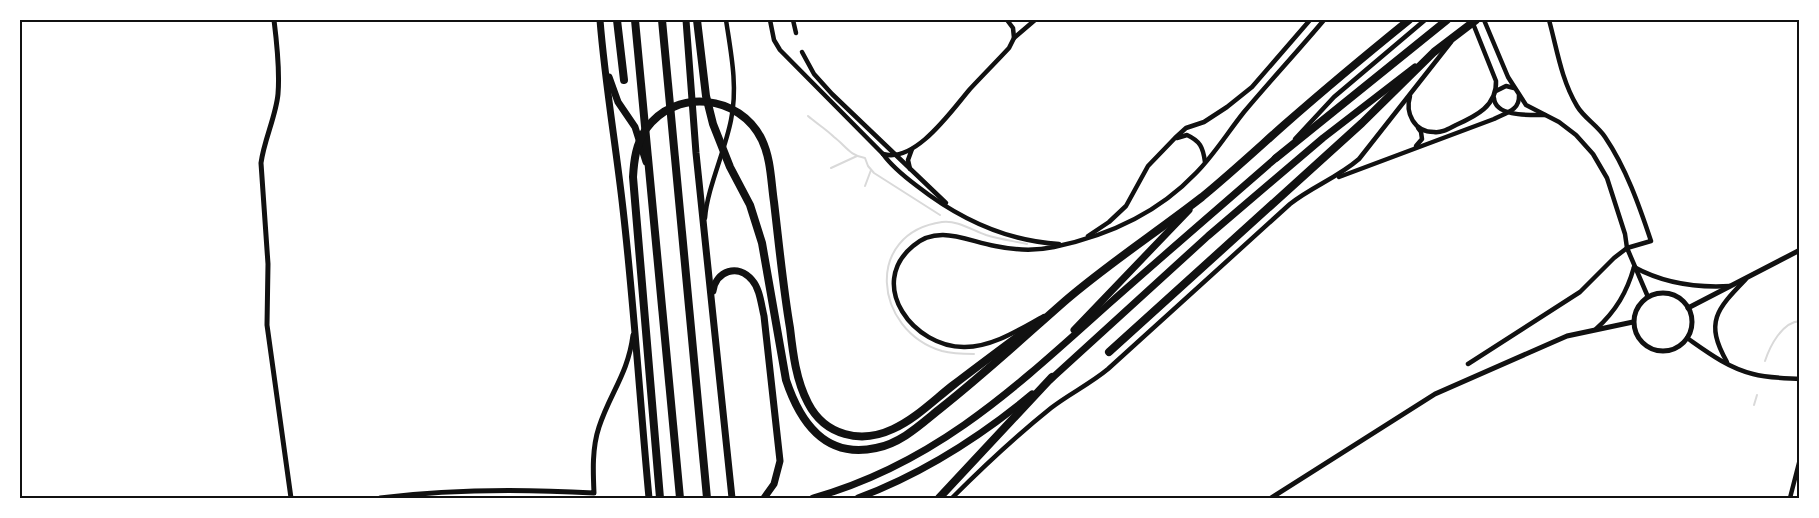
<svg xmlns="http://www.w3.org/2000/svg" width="1819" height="518" viewBox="0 0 1819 518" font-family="'Golos Text',sans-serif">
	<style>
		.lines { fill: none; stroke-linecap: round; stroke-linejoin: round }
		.stream { stroke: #d9d9d9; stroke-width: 2 }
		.minor { stroke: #111; stroke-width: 4.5 }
		.tertiary { stroke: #111; stroke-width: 5 }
		.primary { stroke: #111; stroke-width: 7 }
		.trunk { stroke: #111; stroke-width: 8 }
		.neatline { fill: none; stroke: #111; stroke-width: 2 }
	</style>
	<rect width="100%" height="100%" fill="#fff"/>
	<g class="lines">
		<!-- stream -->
		<g class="stream">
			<path d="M808,116C816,123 826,129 834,137C845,145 850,156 865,158L868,166L874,173L940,215"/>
			<polyline points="831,168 857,156"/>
			<polyline points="865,186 871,170"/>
			<path d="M974,354C964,354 953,354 942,351C873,330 864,233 942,222C957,220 972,230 986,235C999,239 1013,241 1027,244"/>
			<path d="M1765,361C1770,346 1782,322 1800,321"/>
			<polyline points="1754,405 1757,395"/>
		</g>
		<!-- minor -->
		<g class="minor">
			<path d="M770,20L774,40L780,50L883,154C892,167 905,177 917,186C958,218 1006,241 1059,244"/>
			<polyline points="793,20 796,33"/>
			<polyline points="1007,20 1013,28 1014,38"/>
			<polyline points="1484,20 1508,77 1526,105 1559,122 1576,135 1593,154 1607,178 1625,234 1627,248 1648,297"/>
			<polyline points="802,52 814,74 832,94 946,203"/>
			<polyline points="1496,91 1506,86 1514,88"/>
			<path d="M1410,96C1405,113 1414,132 1434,132C1442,133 1448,129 1456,125C1476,116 1497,106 1496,81L1472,21"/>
			<path d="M1494,98C1495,117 1530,115 1545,115"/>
			<path d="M1177,138L1187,135C1200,141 1203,147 1205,162"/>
			<polyline points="1295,139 1334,97 1425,20"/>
			<polyline points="1416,146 1422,139 1421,132 1418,128"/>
			<path d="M883,154C915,164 952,110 970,89C983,75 996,62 1009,48L1014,38L1035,20"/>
			<polyline points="910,169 908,160 912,149"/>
			<path d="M1339,177L1494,119C1505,113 1520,111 1519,95"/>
			<path d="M705,218C707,189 725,151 731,120C738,87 731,53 726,20"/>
			<polyline points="1088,236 1109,222 1126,206 1148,166 1175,138 1186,128 1204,122 1227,107 1252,87 1310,20"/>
			<path d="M1634,267C1663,283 1696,288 1730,286"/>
			<path d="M1044,316C1020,329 993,347 965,347C914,348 866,285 913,246C938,224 967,241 995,246C1014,250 1035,251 1054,247C1107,236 1158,213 1196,173C1214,155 1228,132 1244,112C1270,81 1298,51 1324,20"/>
			<path d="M1596,329C1616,311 1627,292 1634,267"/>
			<path d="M1687,338C1707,352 1728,368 1753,374C1768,378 1784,378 1800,379"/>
			<path d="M1727,362C1704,322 1717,309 1746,279"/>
			<path d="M1468,364L1580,292L1614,258L1627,248L1651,241C1639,205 1626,168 1605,137C1597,125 1584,118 1577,106C1561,79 1557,49 1549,20"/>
			<path d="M952,498C983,467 1016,436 1051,408C1069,394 1090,384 1108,369L1290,204C1313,186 1337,178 1359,159L1451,42"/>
			<polyline points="1790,498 1800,459"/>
		</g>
		<!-- tertiary -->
		<g class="tertiary">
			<path d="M274,20C277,44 280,70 278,94C276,116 264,140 261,163L268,264L267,325L291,498"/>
			<circle cx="1663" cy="322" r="29"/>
			<polyline points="1688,308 1800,250"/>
			<path d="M380,498C450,489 523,489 594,493C593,471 592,448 599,427C610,393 628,374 633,335"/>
			<polyline points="1271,498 1435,394 1567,336 1633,322"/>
		</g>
		<!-- primary -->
		<g class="primary">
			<path d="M600,20C605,83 616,146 623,209C634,305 640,402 649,498"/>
			<polyline points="686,20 696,153 732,498"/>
			<polyline points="609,77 618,102 635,127 646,162"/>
			<path d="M713,291C716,271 738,263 752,280C760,289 761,304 764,316L780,461L774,484L764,498"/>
			<polyline points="1074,330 1189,210"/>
			<polyline points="1050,380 1208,236 1323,138 1415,67"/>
			<path d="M813,498C937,463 1017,386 1111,302C1165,254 1221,206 1276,158"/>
			<path d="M858,498C922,474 979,438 1032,394"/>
		</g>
		<!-- trunk -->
		<g class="trunk">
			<polyline points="617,20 624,80"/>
			<polyline points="635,20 680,498"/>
			<polyline points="662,20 707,498"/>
			<path d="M697,20L706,96L713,124L730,167L750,205L762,243L786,380C800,422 825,459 876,448C902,443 922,423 941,408C984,374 1024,337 1065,301C1108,264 1157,232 1202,197C1230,174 1257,149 1284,125C1325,89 1367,54 1409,20"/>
			<polyline points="1276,158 1447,20"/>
			<polyline points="1109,352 1362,123 1434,52 1476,20"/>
			<path d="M660,498L633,177C634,160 636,144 646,129C675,88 740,94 762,140C771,159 771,182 774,202C779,244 783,287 790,328C793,354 796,380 808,403C825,436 861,444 893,429C915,419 933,401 952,386C978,366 1005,346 1032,326"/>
			<polyline points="939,498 1052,377"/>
		</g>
	</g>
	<!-- border -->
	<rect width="1819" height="518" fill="none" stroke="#ffffff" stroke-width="42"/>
	<rect x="21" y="21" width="1777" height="476" class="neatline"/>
</svg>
